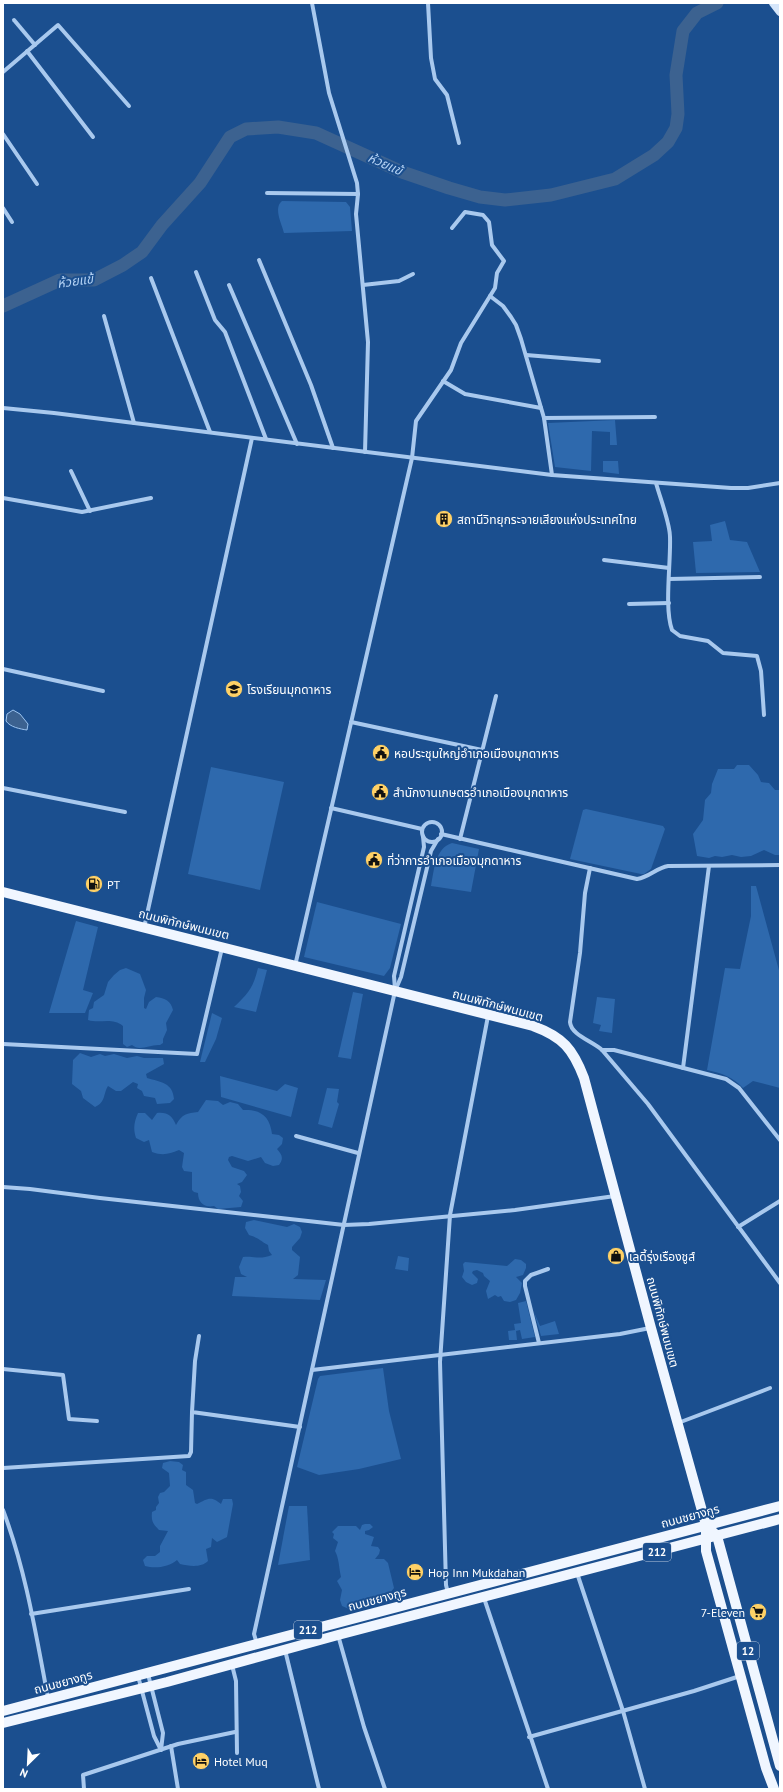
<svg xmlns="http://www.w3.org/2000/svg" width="783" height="1792" viewBox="0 0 783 1792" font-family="'PT Sans','Noto Sans Thai',sans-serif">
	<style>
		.green { fill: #2e69ad }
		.water { fill: #3c6290; stroke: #9cc4f0 }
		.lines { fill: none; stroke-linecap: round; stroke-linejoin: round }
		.river { stroke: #3c6290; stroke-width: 13 }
		.minor { stroke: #a9c9ee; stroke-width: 4 }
		.secondary { stroke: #d6e6fa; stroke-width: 8 }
		.primary { stroke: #f0f6ff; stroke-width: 10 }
		.labels { text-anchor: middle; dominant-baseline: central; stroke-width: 4; stroke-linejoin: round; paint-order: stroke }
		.shield { fill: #1b4f8f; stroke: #bbcadd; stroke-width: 1 }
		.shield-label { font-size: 11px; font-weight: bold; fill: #fff }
		.poi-label { font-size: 12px; fill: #fff; stroke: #1b4f8f; text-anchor: start }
		.street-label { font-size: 12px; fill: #fff; stroke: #1b4f8f }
		.water-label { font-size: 13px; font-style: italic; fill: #b5d3f5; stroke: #1b4f8f }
	</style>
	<rect width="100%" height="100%" fill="#1b4f8f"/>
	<!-- green -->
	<g class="green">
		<path d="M282,201L346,202L350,207L352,231L284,233C282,224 273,208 282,201Z"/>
		<polygon points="615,420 617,445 610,445 610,432 592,431 591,471 555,467 548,423"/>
		<polygon points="603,461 618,461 619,474 603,472"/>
		<polygon points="725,521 730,540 747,542 760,572 696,573 693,542 712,541 710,525"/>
		<polygon points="737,765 749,765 758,775 761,782 769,783 775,790 780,790 780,855 775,855 764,850 751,856 741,857 732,855 722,857 715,856 709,858 697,856 693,834 703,820 705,800 711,793 712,784 718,769 734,769"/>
		<polygon points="211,767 284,782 260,890 188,874"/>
		<polygon points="586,809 663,826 665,829 651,869 644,874 641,874 570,859 583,810"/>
		<path d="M452,843L479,849L471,892L431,886C434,871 435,848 452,843Z"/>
		<path d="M751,886H756L780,974V1088L753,1081L743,1088C733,1077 721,1073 707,1070L725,968L740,969L751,916Z"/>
		<polygon points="317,902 401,924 390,968 384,976 304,957"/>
		<polygon points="76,921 98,927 83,990 93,993 85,1013 49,1013"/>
		<path d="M126,968L140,974L146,990L144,998V1008L146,1009L149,1002L156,997C165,998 171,1001 173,1010L166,1023L167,1030L163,1039V1043L160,1045C150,1044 140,1052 132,1045L127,1047L123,1044V1026C112,1017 100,1024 88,1020L89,1010L93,1008L94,1002L104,995L108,982L114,975L120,970Z"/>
		<path d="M258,968L267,970L256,1012L234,1007C249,993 253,988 258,968Z"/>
		<polygon points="353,992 363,994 351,1059 338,1057"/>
		<polygon points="597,997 615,999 612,1033 599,1031 601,1025 593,1023"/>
		<polygon points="212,1013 222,1018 216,1039 205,1062 200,1062"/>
		<path d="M80,1053L91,1057L100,1054L105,1056L114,1054L127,1058L137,1056L144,1058H163L164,1064L146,1074L147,1078C161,1082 173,1083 174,1099L170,1103L157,1104L155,1098L144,1096L142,1091L137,1088L138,1084L133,1082L121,1091H116L108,1086C103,1094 106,1102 95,1107L83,1098L81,1091L72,1084L73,1060Z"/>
		<polygon points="220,1076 277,1091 285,1084 298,1088 291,1117 221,1097"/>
		<polygon points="327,1088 339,1089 337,1102 339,1104 332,1128 318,1124"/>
		<path d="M206,1100L218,1101L223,1105L230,1102L238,1104L243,1110C260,1109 270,1116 272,1134L279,1135L283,1138L282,1144L277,1149C282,1155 284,1158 279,1165L273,1166L265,1163L261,1157L248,1161L232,1156L229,1157L228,1160L232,1167L244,1171L247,1175L242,1182L237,1184L240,1186L241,1192L239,1196L243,1201L241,1207L218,1209L214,1206C204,1208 198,1202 198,1193L194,1192L192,1190V1172L184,1171L182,1167L184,1153L179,1150C169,1154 163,1156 152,1152L149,1140L144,1142L136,1138C133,1129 134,1122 138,1113H145L152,1120L157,1113C168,1112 172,1116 176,1125C182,1114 187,1113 198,1112Z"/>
		<path d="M254,1220L287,1227L294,1224L300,1227L302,1232L300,1238L292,1247V1250L300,1257L298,1275L293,1279L326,1280L320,1300L232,1296L235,1277H247L241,1274L239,1267L243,1257C256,1256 259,1260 272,1255L269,1251L268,1245C260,1241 259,1238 249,1235L245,1228L246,1222Z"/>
		<polygon points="398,1256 409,1258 408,1271 395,1269"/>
		<polygon points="515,1259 521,1260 526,1264 526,1268 523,1275 516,1277 522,1283 520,1293 516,1300 510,1302 504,1301 501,1296 498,1297 495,1295 488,1299 486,1291 490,1281 484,1276 483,1273 477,1270 473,1271 472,1273 478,1279 477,1283 472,1285 466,1282 462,1277 464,1271 463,1264 465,1262 507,1266"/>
		<polygon points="526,1301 535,1337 522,1339 520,1330 516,1331 517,1340 509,1340 508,1331 515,1330 514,1324 521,1323 518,1303"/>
		<polygon points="534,1312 540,1326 555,1321 559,1334 541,1336"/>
		<polygon points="383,1368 389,1411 401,1459 359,1469 319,1475 297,1467 318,1379 320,1376"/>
		<path d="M170,1461L179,1462L183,1465L182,1470L186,1472V1485L193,1490L195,1503L197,1504C207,1499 211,1495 221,1504L223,1499H232L233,1504L227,1537L217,1542L212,1538L211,1547L206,1549L208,1561C201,1568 189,1566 180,1564L177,1560C169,1567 155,1569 145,1566L143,1560L147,1556H155L160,1552V1546L168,1531L159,1530C153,1524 151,1521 152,1512L156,1510V1507L159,1503L158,1497L160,1493L164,1492L170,1486L169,1473L162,1468L163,1463Z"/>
		<polygon points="289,1506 307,1506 310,1560 278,1565"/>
		<path d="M365,1524H370L373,1527L369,1530L365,1531V1534L374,1537L371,1546L378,1547L380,1550L379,1554L375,1559H384L388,1563L394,1588L390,1593L379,1598L374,1602L364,1603L354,1608L349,1609L342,1606L340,1600L342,1590L337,1581L341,1577C339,1568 339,1558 335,1551L338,1542L333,1538L334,1534L332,1532L338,1526H356L360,1530L362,1525Z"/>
	</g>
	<!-- water -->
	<path class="water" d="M13,710L20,714L28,724L27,730C20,729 10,727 6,721L7,714Z"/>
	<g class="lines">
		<!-- river -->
		<polyline class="river" points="3,306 60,280 94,280 123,265 142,252 162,225 200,183 230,137 246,129 278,127 316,133 402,172 449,188 480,197 505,200 551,195 615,179 654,155 668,142 676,128 678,114 676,75 683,31 697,13 717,3"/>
		<!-- minor -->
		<g class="minor">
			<polyline points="312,3 329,93 357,183 358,194 356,214 368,342 365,452"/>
			<polyline points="428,3 431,58 435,79 447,95 459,143"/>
			<polyline points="14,20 35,45"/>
			<polyline points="27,51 93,137"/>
			<polyline points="3,72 58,25 129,106"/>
			<polyline points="3,134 37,184"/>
			<polyline points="267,193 358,194"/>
			<polyline points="3,208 12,222"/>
			<polyline points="259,260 311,385 333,448"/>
			<polyline points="196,272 215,320 225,332 266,439"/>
			<polyline points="151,278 210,432"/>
			<polyline points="229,285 297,444"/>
			<polyline points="363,285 399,281 413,274"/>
			<polyline points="490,296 503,306 511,317 516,325 521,339 544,418 552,475"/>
			<polyline points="104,316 134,423"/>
			<polyline points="526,355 599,361"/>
			<polyline points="443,381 465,394 541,408"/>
			<polyline points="3,408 54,413 552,475 731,488 748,488 780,483"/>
			<polyline points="544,418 655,417"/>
			<polyline points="71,471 90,511"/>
			<path d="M656,483C660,498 670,523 670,537C671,563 664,608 672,630L680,636L708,641L723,653L757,656L761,671L764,715"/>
			<polyline points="3,498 82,512 151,498"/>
			<polyline points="604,560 669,568"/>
			<polyline points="669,579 760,577"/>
			<polyline points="629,604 669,603"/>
			<polyline points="3,669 103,691"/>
			<polyline points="351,722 482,750"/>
			<polyline points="3,788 125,812"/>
			<polyline points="331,808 422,829"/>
			<circle cx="432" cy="832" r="10"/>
			<path d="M441,834L637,879C650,877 656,868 668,866L780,865"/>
			<polyline points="460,839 496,696"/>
			<path d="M590,868L585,893L580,953L570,1022C571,1035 592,1041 602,1050L648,1104L780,1283"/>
			<polyline points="144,928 252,438"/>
			<polyline points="295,966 412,458 416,421 451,370 461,343 495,288 497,273 504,261 492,245 489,222 483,215 465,212 452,228"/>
			<polyline points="395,989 394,976 424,847 423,836"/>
			<polyline points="3,1044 197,1054 222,948"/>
			<polyline points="602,1050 614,1050 726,1079 739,1088 780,1140"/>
			<polyline points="683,1068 709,866"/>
			<polyline points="296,1136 358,1153"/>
			<polyline points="3,1187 30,1189 100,1198 344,1225 369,1224 515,1210 615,1196"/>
			<polyline points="738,1227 780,1201"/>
			<polyline points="199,1336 195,1361 192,1412 300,1427"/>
			<polyline points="539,1343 525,1286 525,1281 531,1275 548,1269"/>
			<polyline points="3,1369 63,1375 69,1419 97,1421"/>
			<polyline points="312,1370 620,1334 650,1328"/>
			<polyline points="678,1423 770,1388"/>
			<polyline points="3,1468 189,1456 191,1452 192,1412"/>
			<path d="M3,1510C26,1571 36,1635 48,1698"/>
			<polyline points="577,1573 623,1711 645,1789"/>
			<polyline points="448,1593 446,1585 440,1362 450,1215 488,1016"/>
			<polyline points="484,1598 548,1789"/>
			<polyline points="31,1614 189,1589"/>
			<polyline points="338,1635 364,1727 385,1789"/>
			<polyline points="257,1644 254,1634 395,991 401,977 431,851 438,839"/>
			<polyline points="285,1650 319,1789"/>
			<polyline points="232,1665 236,1681 237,1753"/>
			<polyline points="148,1674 163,1733 161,1750"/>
			<polyline points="138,1676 154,1736 161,1750"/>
			<polyline points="529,1737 694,1691 740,1676"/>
			<polyline points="171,1746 178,1789"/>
			<polyline points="84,1789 83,1775 178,1744 235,1732"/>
		</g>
		<!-- secondary -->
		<polyline class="secondary" points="773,3 780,12"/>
		<!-- primary -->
		<g class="primary">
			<path d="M3,892L533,1026C563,1037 573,1049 584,1078L651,1328L706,1525V1551L766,1768L774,1789"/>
			<polyline points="713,1532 717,1536 780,1766"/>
			<polyline points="3,1711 780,1506"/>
			<polyline points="3,1723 167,1682 338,1635 780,1519"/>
		</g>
	</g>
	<!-- icons -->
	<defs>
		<symbol id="building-disc" viewBox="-11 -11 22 22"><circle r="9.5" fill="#ffd166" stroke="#1b4f8f"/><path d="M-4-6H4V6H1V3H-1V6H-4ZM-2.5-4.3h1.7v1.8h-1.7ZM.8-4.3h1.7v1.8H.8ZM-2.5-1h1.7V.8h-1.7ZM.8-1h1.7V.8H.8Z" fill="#111"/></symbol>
		<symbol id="school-disc" viewBox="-11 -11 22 22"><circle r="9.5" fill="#ffd166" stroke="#1b4f8f"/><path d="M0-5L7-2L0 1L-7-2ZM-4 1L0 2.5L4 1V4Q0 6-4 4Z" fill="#111"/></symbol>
		<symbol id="civic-disc" viewBox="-11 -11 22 22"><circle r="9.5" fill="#ffd166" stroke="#1b4f8f"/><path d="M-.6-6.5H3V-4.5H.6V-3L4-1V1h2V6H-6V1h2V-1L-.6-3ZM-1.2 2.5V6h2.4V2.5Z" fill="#111"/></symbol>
		<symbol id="fuel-disc" viewBox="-11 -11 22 22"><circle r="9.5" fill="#ffd166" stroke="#1b4f8f"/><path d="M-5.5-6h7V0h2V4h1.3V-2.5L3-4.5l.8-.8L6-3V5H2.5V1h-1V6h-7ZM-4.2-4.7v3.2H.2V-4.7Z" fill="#111"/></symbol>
		<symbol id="shop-disc" viewBox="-11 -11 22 22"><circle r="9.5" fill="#ffd166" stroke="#1b4f8f"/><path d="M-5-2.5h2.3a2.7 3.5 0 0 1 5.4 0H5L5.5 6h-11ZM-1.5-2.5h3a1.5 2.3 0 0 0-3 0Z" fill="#111"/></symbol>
		<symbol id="hotel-disc" viewBox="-11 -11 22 22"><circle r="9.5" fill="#ffd166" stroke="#1b4f8f"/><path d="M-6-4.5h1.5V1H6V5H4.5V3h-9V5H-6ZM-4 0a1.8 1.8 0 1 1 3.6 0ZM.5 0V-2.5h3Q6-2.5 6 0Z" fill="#111"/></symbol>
		<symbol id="supermarket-disc" viewBox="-11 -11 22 22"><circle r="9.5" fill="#ffd166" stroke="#1b4f8f"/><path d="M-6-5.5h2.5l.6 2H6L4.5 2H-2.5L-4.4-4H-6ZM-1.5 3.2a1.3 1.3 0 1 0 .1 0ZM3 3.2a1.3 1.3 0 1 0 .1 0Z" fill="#111"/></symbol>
	</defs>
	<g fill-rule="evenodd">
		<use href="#building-disc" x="434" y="509" width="20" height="20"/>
		<use href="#school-disc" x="224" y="679" width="20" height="20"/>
		<use href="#civic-disc" x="371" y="743" width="20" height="20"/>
		<use href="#civic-disc" x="370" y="782" width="20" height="20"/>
		<use href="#civic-disc" x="364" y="850" width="20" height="20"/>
		<use href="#fuel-disc" x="84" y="874" width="20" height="20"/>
		<use href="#shop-disc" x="606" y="1246" width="20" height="20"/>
		<use href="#hotel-disc" x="405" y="1562" width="20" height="20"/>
		<use href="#supermarket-disc" x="748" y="1602" width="20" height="20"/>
		<use href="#hotel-disc" x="191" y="1751" width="20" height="20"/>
	</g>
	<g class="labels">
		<!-- shield labels -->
		<g class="shield">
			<rect x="643" y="1543" width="28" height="18" rx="3"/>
			<rect x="294" y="1621" width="28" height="18" rx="3"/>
			<rect x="737" y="1642" width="22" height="18" rx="3"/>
		</g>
		<g class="shield-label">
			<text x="657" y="1552">212</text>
			<text x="308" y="1630">212</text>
			<text x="748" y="1651">12</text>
		</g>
		<!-- poi labels -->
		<g class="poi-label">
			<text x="457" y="519">สถานีวิทยุกระจายเสียงแห่งประเทศไทย</text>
			<text x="247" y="689">โรงเรียนมุกดาหาร</text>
			<text x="394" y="753">หอประชุมใหญ่อำเภอเมืองมุกดาหาร</text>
			<text x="393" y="792">สำนักงานเกษตรอำเภอเมืองมุกดาหาร</text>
			<text x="387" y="860">ที่ว่าการอำเภอเมืองมุกดาหาร</text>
			<text x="107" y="884">PT</text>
			<text x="629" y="1256">เลดี้รุ่งเรืองชูส์</text>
			<text x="428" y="1572">Hop Inn Mukdahan</text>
			<text x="745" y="1612" text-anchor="end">7-Eleven</text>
			<text x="214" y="1761">Hotel Muq</text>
		</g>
		<!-- street labels -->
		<g class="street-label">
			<text transform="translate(184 924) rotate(14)">ถนนพิทักษ์พนมเขต</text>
			<text transform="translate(498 1005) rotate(15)">ถนนพิทักษ์พนมเขต</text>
			<text transform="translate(663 1322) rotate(75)">ถนนพิทักษ์พนมเขต</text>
			<text transform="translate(690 1516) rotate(-15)">ถนนชยางกูร</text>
			<text transform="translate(377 1599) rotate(-15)">ถนนชยางกูร</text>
			<text transform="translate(63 1682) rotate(-15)">ถนนชยางกูร</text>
		</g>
		<!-- water labels -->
		<g class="water-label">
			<text transform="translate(385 164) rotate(24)">ห้วยแข้</text>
			<text transform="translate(75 281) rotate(-8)">ห้วยแข้</text>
		</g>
	</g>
	<!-- border -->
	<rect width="783" height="1792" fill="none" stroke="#ffffff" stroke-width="8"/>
	<!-- north arrow -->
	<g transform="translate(28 1764) rotate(204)" stroke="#1b4f8f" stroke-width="3" paint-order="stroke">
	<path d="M0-3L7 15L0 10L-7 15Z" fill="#ffffff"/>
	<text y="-6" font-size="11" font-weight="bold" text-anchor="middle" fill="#ffffff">N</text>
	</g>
</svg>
